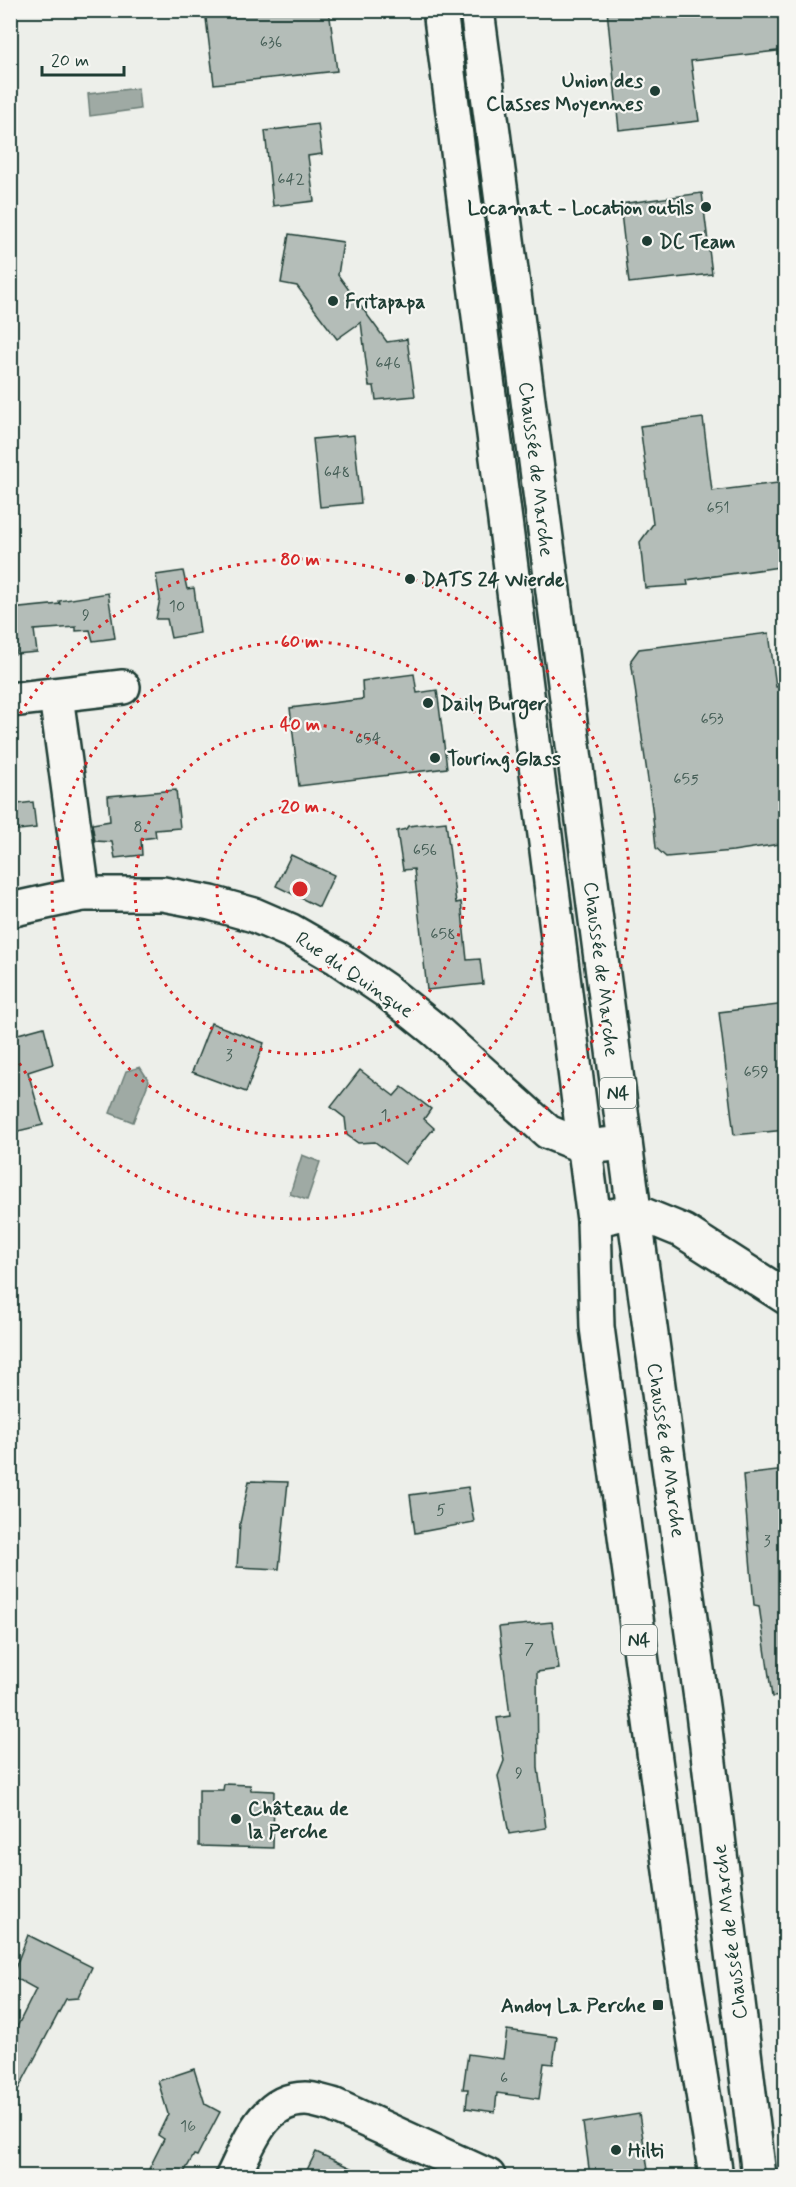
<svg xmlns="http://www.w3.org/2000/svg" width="796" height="2187" font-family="Mynerve,sans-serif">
	<rect width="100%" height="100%" fill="#edefea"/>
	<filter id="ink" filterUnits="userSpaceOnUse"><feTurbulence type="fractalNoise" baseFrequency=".0167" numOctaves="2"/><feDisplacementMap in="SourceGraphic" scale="12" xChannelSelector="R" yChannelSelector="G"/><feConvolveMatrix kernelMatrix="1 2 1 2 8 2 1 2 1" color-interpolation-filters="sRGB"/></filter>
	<g filter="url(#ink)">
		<g fill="#9faaa4" stroke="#6c7e77" stroke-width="1.5">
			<path d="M 138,88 L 140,109 L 90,116 L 88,94 Z"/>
			<path d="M 140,1067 L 149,1081 L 133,1122 L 110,1113 L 126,1071 Z"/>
			<path d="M 302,1155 L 320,1162 L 307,1200 L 290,1194 Z"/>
		</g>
		<g fill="#b4bdb8" stroke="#1f3d34" stroke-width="1.5">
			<path d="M 205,10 L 329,10 L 337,71 L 214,84 Z"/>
			<path d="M 607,10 L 786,10 L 786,50 L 691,61 L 699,121 L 619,130 Z"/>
			<path d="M 318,124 L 322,154 L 308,156 L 314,201 L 273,206 L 265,131 Z"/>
			<path d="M 702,193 L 712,274 L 629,283 L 620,204 Z"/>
			<path d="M 289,234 L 343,242 L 338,275 L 387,342 L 407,339 L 415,396 L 376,400 L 374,386 L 369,386 L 361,322 L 337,339 L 297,286 L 281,283 Z"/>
			<path d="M 703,418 L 712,491 L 786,482 L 786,566 L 687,580 L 688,585 L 645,588 L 640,542 L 653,524 L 640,426 Z"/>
			<path d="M 354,435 L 361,503 L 320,507 L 313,439 Z"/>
			<path d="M 183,571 L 187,589 L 194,588 L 200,633 L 171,638 L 167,619 L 156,619 L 160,599 L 156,575 Z"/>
			<path d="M 108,593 L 115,638 L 93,641 L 90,630 L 76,631 L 76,627 L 34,630 L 37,652 L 16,654 L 15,644 L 10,644 L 10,609 L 60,604 L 59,601 Z"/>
			<path d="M 769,633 L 776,687 L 786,686 L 786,843 L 733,851 L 666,857 L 656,848 L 652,808 L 631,660 L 639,649 Z"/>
			<path d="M 414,674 L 417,693 L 437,690 L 447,768 L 299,786 L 290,708 L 363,699 L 362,681 Z"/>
			<path d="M 176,790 L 180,828 L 155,830 L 156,837 L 141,839 L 142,855 L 115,858 L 112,842 L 95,841 L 92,824 L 110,821 L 108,796 Z"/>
			<path d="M 33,802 L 36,828 L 10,831 L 10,805 Z"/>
			<path d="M 446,822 L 456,903 L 461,902 L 467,960 L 480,959 L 483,984 L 427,990 L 414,869 L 403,870 L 397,831 L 406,829 L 408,826 Z"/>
			<path d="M 291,855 L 334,875 L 319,907 L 276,886 Z"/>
			<path d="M 786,1004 L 786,1130 L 734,1135 L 719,1012 Z"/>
			<path d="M 211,1023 L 264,1043 L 246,1092 L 192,1072 Z"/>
			<path d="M 44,1027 L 53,1064 L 28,1072 L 43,1125 L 10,1133 L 10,1033 L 17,1032 L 18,1034 Z"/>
			<path d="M 360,1070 L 394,1096 L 402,1087 L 431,1109 L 424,1119 L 434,1128 L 405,1164 L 375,1142 L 358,1143 L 347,1135 L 345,1118 L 331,1107 Z"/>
			<path d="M 786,1470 L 786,1696 L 772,1697 L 759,1606 L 754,1605 L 743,1475 Z"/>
			<path d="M 249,1481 L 288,1482 L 279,1569 L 237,1567 L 240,1523 Z"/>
			<path d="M 468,1487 L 474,1522 L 415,1533 L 410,1495 Z"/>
			<path d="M 552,1622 L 559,1669 L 537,1672 L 538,1768 L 546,1828 L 509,1834 L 498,1776 L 504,1761 L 497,1718 L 510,1716 L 499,1627 Z"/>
			<path d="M 224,1784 L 250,1785 L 251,1790 L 274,1791 L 273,1848 L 199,1846 L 199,1790 L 223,1790 Z"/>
			<path d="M 28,1935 L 92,1967 L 78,1998 L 66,1999 L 10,2105 L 10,2041 L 36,1989 L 12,1976 Z"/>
			<path d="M 507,2030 L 557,2037 L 553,2064 L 544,2063 L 539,2099 L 497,2093 L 495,2112 L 466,2108 L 468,2089 L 463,2089 L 468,2054 L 503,2059 Z"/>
			<path d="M 194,2069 L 205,2104 L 220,2112 L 197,2156 L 194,2155 L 182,2176 L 163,2176 L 149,2169 L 164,2139 L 158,2135 L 168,2114 L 158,2081 Z"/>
			<path d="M 639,2114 L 649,2176 L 590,2176 L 583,2123 Z"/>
			<path d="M 316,2152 L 368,2176 L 304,2176 Z"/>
		</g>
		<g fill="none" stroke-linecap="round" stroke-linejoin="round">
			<g stroke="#1f3d34" stroke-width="38">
				<g id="street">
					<path d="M 56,696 L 83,894"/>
					<path d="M 10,700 L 123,687"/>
					<path d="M 10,910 L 83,894 L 163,894 L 211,903 L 254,915 L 291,931 L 338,958 L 385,990 L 436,1031 L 548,1132 L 585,1147 L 625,1143"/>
					<path d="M 594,1220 L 634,1211 L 683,1231 L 786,1297"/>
					<path d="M 233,2176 C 249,2144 263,2099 305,2099 C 314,2099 324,2103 333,2105 L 488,2176"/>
				</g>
			</g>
			<g stroke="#1f3d34" stroke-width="38">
				<g id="primary">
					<path d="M 440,10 L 594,1220 L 597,1327 L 681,1953 L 716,2176"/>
					<path d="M 477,10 L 634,1211 L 703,1713 L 759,2176"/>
				</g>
			</g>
			<use href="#street" stroke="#f6f6f2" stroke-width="33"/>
			<use href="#primary" stroke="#f6f6f2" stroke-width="33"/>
		</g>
	</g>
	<g fill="none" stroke="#d62828" stroke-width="3" stroke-dasharray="3 6">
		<circle cx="300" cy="889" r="83"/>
		<circle cx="300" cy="889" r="165"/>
		<circle cx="300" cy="889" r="248"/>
		<path d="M11 729A330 330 0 1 1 11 1049"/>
	</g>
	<g fill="#1f3d34" stroke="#f6f6f2" stroke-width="2">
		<circle cx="655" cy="91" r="6"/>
		<circle cx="706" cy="207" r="6"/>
		<circle cx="647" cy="241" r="6"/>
		<circle cx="333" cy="301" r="6"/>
		<circle cx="410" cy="579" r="6"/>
		<circle cx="428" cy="703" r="6"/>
		<circle cx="435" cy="758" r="6"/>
		<circle cx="236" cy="1819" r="6"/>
		<rect x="652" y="1999" width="12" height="12" rx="3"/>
		<circle cx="616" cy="2150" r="6"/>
	</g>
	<g text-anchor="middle" stroke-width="4.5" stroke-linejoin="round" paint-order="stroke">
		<g font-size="16" fill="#445d55">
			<text x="271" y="47">636</text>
			<text x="291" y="184">642</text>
			<text x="388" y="368">646</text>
			<text x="337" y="477">648</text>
			<text x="718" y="513">651</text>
			<text x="177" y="611">10</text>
			<text x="86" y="620">9</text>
			<text x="712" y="724">653</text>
			<text x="368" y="744">654</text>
			<text x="686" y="784">655</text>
			<text x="138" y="832">8</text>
			<text x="425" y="855">656</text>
			<text x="443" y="939">658</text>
			<text x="229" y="1060">3</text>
			<text x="756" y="1077">659</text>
			<text x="384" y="1120">1</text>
			<text x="441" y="1515">5</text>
			<text x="767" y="1546">3</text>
			<text x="529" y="1654">7</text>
			<text x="519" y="1778">9</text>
			<text x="504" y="2083">6</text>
			<text x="188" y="2131">16</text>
		</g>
		<g fill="#f6f6f2" stroke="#60746d" stroke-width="1.5">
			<rect x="600" y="1078" width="36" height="30" rx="4.5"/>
			<rect x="621" y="1625" width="36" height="30" rx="4.5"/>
		</g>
		<g font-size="18" font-weight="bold" fill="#1f3d34">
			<text x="618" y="1099">N4</text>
			<text x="639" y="1646">N4</text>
		</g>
		<g font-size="20" font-weight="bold" fill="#1f3d34" stroke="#f6f6f2" text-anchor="start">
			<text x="643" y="87" text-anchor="end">Union des<tspan x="643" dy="23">Classes Moyennes</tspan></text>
			<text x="694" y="214" text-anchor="end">Locamat - Location outils</text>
			<text x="659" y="248">DC Team</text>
			<text x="345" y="308">Fritapapa</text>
			<text x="422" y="586">DATS 24 Wierde</text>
			<text x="440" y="710">Daily Burger</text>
			<text x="447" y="765">Touring Glass</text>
			<text x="248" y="1815">Château de<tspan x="248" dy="23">la Perche</tspan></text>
			<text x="646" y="2012" text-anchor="end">Andoy La Perche</text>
			<text x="628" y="2157">Hilti</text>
		</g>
		<g font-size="20" fill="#1f3d34" stroke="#f6f6f2">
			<text transform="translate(537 469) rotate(83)" y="7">Chaussée de Marche</text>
			<text transform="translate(602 969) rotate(83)" y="7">Chaussée de Marche</text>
			<text transform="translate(355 974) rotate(34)" y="7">Rue du Quinque</text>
			<text transform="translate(667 1450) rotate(82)" y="7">Chaussée de Marche</text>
			<text transform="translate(729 1932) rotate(-97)" y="7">Chaussée de Marche</text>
		</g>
	</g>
	<circle cx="300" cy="889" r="9" fill="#d62828" stroke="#f6f6f2" stroke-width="3"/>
	<g font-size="18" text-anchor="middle" font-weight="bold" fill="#d62828" stroke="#f6f6f2" stroke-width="4.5" stroke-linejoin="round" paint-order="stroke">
		<text x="300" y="565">80 m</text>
		<text x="300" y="647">60 m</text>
		<text x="300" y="730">40 m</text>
		<text x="300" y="812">20 m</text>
	</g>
	<rect width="796" height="2187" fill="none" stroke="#f6f6f2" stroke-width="36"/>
	<rect x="18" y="18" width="760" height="2151" fill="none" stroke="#1f3d34" stroke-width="2" filter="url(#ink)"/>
	<path d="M42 66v9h82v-9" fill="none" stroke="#1f3d34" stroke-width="3"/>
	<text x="51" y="66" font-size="18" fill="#1f3d34" stroke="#f6f6f2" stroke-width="4.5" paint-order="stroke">20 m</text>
</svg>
